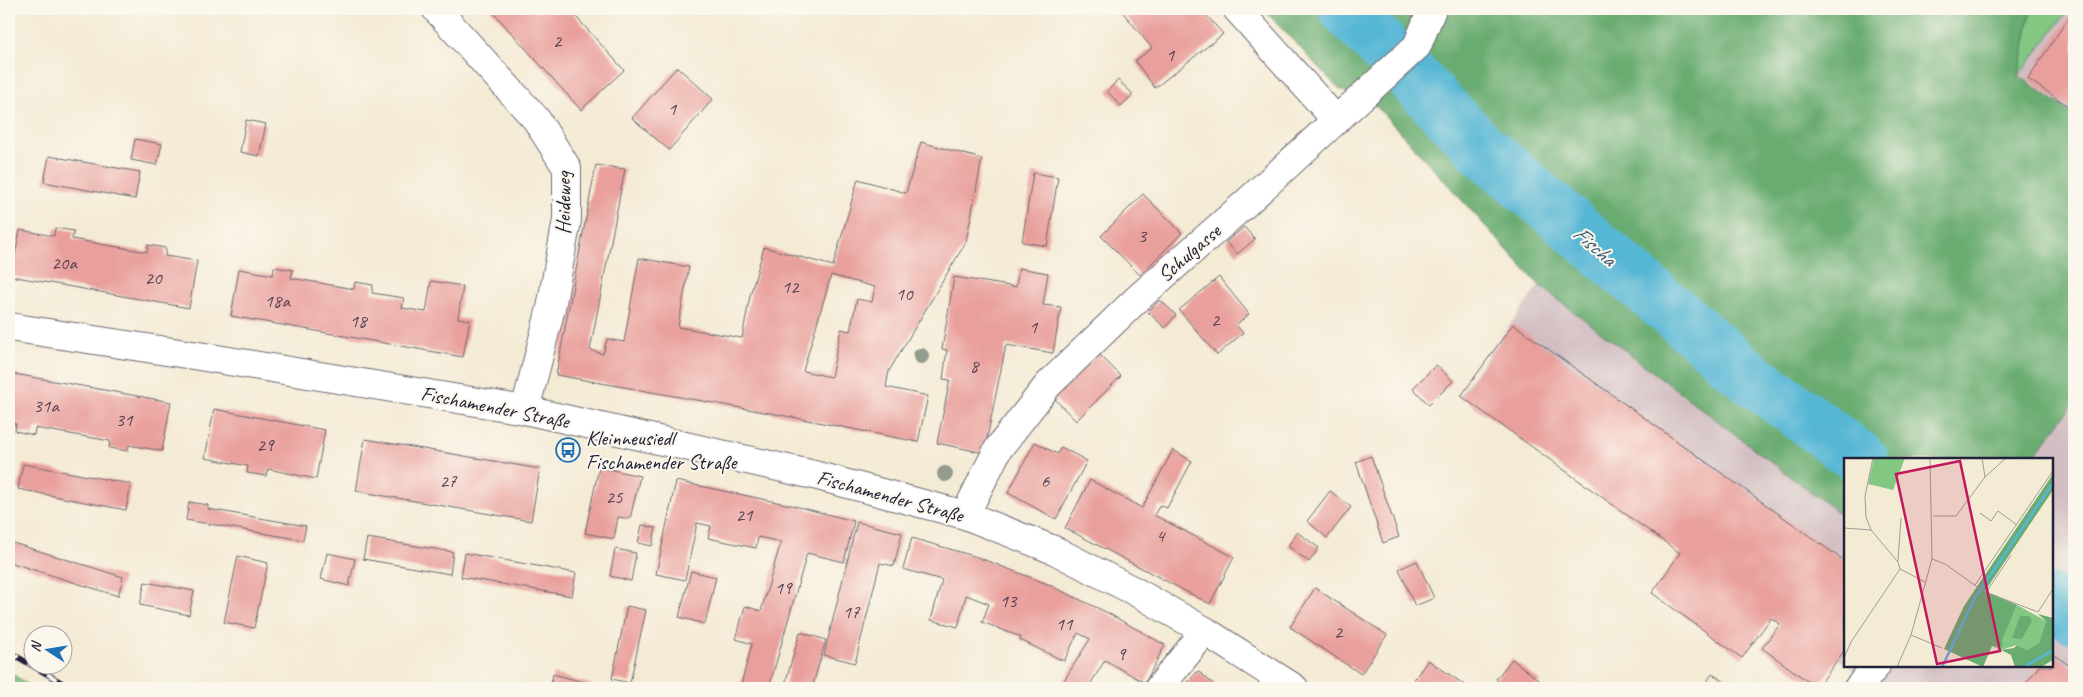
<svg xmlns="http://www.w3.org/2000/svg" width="2083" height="697" font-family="Caveat,sans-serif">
	<rect width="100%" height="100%" fill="#fbf7ec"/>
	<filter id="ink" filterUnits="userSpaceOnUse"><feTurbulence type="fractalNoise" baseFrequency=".02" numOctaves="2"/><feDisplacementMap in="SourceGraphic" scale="10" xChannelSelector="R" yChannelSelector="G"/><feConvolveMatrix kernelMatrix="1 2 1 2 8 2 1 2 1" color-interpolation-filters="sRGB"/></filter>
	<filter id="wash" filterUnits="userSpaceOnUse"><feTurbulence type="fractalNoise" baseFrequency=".0096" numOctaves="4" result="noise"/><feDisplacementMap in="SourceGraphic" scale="20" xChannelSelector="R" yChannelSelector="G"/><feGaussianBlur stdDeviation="1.12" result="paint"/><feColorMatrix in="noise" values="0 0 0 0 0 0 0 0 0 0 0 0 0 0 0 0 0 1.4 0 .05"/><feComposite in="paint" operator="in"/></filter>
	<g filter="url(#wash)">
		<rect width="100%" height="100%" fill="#f4ebd5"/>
		<g fill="#d2bec2">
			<path d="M 2069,9 L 2074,9 L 2074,115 L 2019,76 Z"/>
			<path d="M 1539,285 L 1845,518 L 1845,664 L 1459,396 Z"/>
			<path d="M 2074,403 L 2074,688 L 1881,688 L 1848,666 L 2052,666 L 2052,460 L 2032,459 Z"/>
		</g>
		<g fill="#82c883" stroke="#52755f">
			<path d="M 2031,9 L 2069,9 L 2019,76 Z"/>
			<path d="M 9,672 L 33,688 L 9,688 Z"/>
		</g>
		<path fill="#69ac71" stroke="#466756" d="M 1263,9 L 1402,9 L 1420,27 L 1439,9 L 2031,9 L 2019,76 L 2074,115 L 2074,403 L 2032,459 L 1846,460 L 1845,518 L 1539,285 L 1377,107 L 1339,89 Z"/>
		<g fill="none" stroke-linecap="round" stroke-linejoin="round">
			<g stroke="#56b7d5" stroke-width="54">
				<path d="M 1346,9 L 1480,147 L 1739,368 L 1862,460"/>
				<path d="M 2052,601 L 2074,617"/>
			</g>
		</g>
		<g id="blocks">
			<g fill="#e99f9b" fill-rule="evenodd">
				<path d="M 490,9 L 569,9 L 624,70 L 581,110 Z"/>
				<path d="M 1120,9 L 1201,9 L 1223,34 L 1155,88 L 1135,61 L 1152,48 Z"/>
				<path d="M 2071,14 L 2074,16 L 2074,110 L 2028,79 Z"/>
				<path d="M 677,67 L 713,99 L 669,150 L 632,118 Z"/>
				<path d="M 1118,80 L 1133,94 L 1121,106 L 1107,91 Z"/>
				<path d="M 246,120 L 266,124 L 259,156 L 240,152 Z"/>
				<path d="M 135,139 L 162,144 L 157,165 L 131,160 Z"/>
				<path d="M 921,142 L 982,159 L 966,242 L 889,371 L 886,387 L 928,396 L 918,442 L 792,417 L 556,375 L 596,165 L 625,169 L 590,350 L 603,354 L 607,339 L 624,342 L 639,258 L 689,267 L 678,327 L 742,338 L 750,296 L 764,247 L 833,266 L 858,179 L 906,193 ZM 831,275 L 875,287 L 872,302 L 857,299 L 850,331 L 841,329 L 831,377 L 803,371 Z"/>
				<path d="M 49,156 L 140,172 L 135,199 L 44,182 Z"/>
				<path d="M 1033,173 L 1058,177 L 1047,246 L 1022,242 Z"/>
				<path d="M 1143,194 L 1182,233 L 1140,275 L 1101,236 Z"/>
				<path d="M 1244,227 L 1255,239 L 1237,254 L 1226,242 Z"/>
				<path d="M 55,228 L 74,231 L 72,239 L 147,252 L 148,245 L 166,248 L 165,256 L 197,261 L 189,308 L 11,276 L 20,230 L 54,236 Z"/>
				<path d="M 274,267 L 293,270 L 291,278 L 354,289 L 355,282 L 373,285 L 372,293 L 404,298 L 402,308 L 426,312 L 431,281 L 463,286 L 458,318 L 470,320 L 463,357 L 231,316 L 239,269 L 273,275 Z"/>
				<path d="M 1019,268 L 1048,273 L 1043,305 L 1061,307 L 1053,353 L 1006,345 L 984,453 L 937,443 L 950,380 L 943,379 L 947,350 L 942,349 L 954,277 L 1016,287 Z"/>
				<path d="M 1219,277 L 1249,314 L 1236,325 L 1243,333 L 1217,355 L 1179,310 Z"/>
				<path d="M 1160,300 L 1176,315 L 1165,328 L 1148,312 Z"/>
				<path d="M 1513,324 L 1846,562 L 1846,648 L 1817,688 L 1762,648 L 1780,624 L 1771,618 L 1742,658 L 1652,593 L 1680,553 L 1461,396 Z"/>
				<path d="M 1098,353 L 1121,376 L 1076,421 L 1053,397 Z"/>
				<path d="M 1436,365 L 1453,381 L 1429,405 L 1413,388 Z"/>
				<path d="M 9,373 L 171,402 L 162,451 L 129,445 L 128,451 L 109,448 L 110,441 L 35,428 L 34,435 L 15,431 L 16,424 L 9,423 Z"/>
				<path d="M 214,409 L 325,430 L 316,479 L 268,469 L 266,476 L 247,473 L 248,466 L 205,458 Z"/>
				<path d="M 365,439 L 540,469 L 531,521 L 356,491 Z"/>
				<path d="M 1035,442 L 1057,454 L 1061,447 L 1087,461 L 1056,519 L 1008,493 Z"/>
				<path d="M 1173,450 L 1192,461 L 1167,508 L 1160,505 L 1154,515 L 1234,557 L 1210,604 L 1065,528 L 1090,480 L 1142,508 Z"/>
				<path d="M 1371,456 L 1399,537 L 1383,543 L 1356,462 Z"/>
				<path d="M 23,464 L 131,484 L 126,510 L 18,489 Z"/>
				<path d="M 599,467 L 640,476 L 630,519 L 618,517 L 614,539 L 585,533 Z"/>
				<path d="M 676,481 L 791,505 L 854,521 L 844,562 L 807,553 L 769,688 L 740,688 L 752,644 L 736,639 L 745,606 L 761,611 L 781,542 L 758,537 L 756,548 L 708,538 L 711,526 L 697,523 L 685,580 L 656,574 Z"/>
				<path d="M 1330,491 L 1351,507 L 1327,538 L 1307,521 Z"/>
				<path d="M 189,502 L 208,505 L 208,509 L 306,526 L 303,540 L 186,520 Z"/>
				<path d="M 857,522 L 902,533 L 894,566 L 880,563 L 855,663 L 824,655 Z"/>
				<path d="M 642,525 L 656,528 L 652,546 L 638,543 Z"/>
				<path d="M 1297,532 L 1319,548 L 1309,562 L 1288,546 Z"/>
				<path d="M 367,538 L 453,552 L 450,574 L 363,559 Z"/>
				<path d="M 912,538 L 977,557 L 1045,583 L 1106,612 L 1165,645 L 1145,683 L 1105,660 L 1088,688 L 1062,688 L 1060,687 L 1090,639 L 1078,633 L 1064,661 L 1020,640 L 1021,637 L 982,622 L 989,604 L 966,595 L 958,627 L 931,620 L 942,580 L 903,569 Z"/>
				<path d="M 10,542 L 123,577 L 118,596 L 9,562 Z"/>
				<path d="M 615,549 L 636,553 L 631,581 L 610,576 Z"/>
				<path d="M 327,553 L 355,559 L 349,586 L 321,579 Z"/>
				<path d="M 465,553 L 576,573 L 572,596 L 461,577 Z"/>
				<path d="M 238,556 L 268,563 L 254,628 L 224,622 Z"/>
				<path d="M 1417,561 L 1434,598 L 1415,606 L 1399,569 Z"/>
				<path d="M 691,571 L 716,577 L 705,624 L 679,617 Z"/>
				<path d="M 145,582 L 194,591 L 189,615 L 140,605 Z"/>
				<path d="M 1315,588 L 1387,635 L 1361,674 L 1290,627 Z"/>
				<path d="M 627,606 L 646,610 L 630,683 L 612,679 Z"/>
				<path d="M 800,632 L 826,640 L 812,688 L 801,688 L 785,684 Z"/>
				<path d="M 2052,653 L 2074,669 L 2074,688 L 2022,688 L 2039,666 L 2052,666 Z"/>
				<path d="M 1512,659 L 1540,681 L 1534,688 L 1507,688 L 1496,679 Z"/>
				<path d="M 1428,660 L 1465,685 L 1463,688 L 1408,688 Z"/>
				<path d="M 1198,671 L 1218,688 L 1183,688 Z"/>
				<path d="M 553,674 L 591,684 L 590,688 L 550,688 Z"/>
				<path d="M 1712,674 L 1735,688 L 1703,688 Z"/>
			</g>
		</g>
	</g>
	<g filter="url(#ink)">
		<use href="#blocks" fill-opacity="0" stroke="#6c6871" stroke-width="1"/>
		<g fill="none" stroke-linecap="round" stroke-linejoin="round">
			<g stroke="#6c6871" stroke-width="30">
				<g id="minor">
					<path d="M 436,9 L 536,119 L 567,168 L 567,220 L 551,308 L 525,410"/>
					<path d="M 1237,9 L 1336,120"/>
					<path d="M 965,515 L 998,449 L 1048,385 L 1137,299 L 1246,203 L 1417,46 L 1432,9"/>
					<path d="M 1159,688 L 1205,631"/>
					<path d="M 1858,688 L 1876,666"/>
				</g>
			</g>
			<g stroke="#6c6871" stroke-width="30">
				<path id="major" d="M 9,327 L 199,356 L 525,410 L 814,475 L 965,515 L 1054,550 L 1136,592 L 1205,631 L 1294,688"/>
			</g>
			<use href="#minor" stroke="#fff" stroke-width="28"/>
			<use href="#major" stroke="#fff" stroke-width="28"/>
			<g stroke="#22223b" stroke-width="5.5">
				<path id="rail" d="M 9,652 L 71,688"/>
			</g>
			<use href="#rail" stroke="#fbf7ec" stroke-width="4" stroke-dasharray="11" stroke-linecap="butt"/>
		</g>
		<g fill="#939c8e">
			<circle cx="921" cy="356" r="8"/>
			<circle cx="945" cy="474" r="8"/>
		</g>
	</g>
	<defs>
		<g id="bus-ring" transform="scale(1.25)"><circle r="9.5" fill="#fbf7ec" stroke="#1f6fb2" stroke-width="1.5"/><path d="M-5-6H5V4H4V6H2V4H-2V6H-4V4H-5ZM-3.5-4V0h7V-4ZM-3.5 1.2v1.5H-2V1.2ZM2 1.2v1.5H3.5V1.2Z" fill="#1f6fb2"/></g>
	</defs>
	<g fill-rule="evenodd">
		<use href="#bus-ring" x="568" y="450"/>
	</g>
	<g text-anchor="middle" stroke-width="4" stroke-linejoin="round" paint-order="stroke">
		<g font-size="19" fill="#544153">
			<text x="557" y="47">2</text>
			<text x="1170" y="61">1</text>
			<text x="672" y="115">1</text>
			<text x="1142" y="242">3</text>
			<text x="64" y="269">20a</text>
			<text x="153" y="284">20</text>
			<text x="790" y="293">12</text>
			<text x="904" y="300">10</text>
			<text x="277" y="307">18a</text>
			<text x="1215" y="326">2</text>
			<text x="358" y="327">18</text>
			<text x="1033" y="333">1</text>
			<text x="974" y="372">8</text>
			<text x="46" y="412">31a</text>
			<text x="124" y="426">31</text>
			<text x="265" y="451">29</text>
			<text x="448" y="487">27</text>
			<text x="1045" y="487">6</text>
			<text x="614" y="503">25</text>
			<text x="744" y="521">21</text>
			<text x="1160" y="542">4</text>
			<text x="783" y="594">19</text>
			<text x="1008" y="607">13</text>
			<text x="851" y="618">17</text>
			<text x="1064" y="630">11</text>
			<text x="1338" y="638">2</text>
			<text x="1121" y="660">9</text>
		</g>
		<g font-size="21" fill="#22223b" stroke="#fbf7ec">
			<text transform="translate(563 203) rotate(-90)" y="7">Heideweg</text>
			<text transform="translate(1189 253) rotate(-41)" y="7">Schulgasse</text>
			<text transform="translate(495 407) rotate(11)" y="7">Fischamender Straße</text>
			<text transform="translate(890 496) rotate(15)" y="7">Fischamender Straße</text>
		</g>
		<g font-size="21" fill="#22223b" stroke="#fbf7ec" text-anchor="start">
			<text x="586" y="445">Kleinneusiedl<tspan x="586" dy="24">Fischamender Straße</tspan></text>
		</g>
		<g font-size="22" font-style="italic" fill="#345671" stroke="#fbf7ec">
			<text transform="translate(1595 245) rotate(41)" y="8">Fischa</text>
		</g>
	</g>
	<g transform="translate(1844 458)">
		<rect width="209" height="209" fill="#f4ebd5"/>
		<path d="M 30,0 L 61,0 L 49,32 L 24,26 ZM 173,147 L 202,163 L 195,185 L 183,192 L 173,187 L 157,192 L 148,188 L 159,188 L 157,182 Z" fill="#82c883"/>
		<path d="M 209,16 L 209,32 L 141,133 L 173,147 L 158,182 L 159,188 L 148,188 L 139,209 L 100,191 L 120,148 ZM 194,156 L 209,160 L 209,202 L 197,209 L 171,209 L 167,197 L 157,192 L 170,190 L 173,187 L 183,192 L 195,185 L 202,163 ZM 176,158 L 185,158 L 188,163 L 178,181 L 168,180 Z" fill="#69ac71"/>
		<path fill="none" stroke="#56b7d5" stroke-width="2.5" d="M 98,209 L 131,140 L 209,25M 180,209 L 209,192"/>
		<path fill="none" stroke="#a09b97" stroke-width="1" d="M 29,0 L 21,38 L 22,59 L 27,72 L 54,104 L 56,111M 138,0 L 141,19M 136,55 L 147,63 L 154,53 L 173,67M 89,58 L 112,58 L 141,19 L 162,0M 0,70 L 27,72M 88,101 L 101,106 L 139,133 L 194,154 L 209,131M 54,103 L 57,60M 56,111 L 81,124M 131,127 L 209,13M 143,133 L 167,97M 67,177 L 98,190M 0,200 L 7,184 L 56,111M 53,209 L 67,177 L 88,101 L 86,0"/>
		<path fill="#c2185b" fill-opacity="0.15" stroke="#c2185b" stroke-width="2.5" d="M 116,3 L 156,193 L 93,206 L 52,16 Z"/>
		<rect width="209" height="209" fill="none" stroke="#22223b" stroke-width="2.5"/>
	</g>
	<rect width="2083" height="697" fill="none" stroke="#fbf7ec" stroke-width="30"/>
	<g transform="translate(48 650) rotate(282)"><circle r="24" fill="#fbf7ec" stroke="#a4a2a5"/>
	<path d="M0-4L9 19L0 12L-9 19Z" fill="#1f6fb2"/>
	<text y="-8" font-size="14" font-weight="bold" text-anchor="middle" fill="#22223b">N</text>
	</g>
</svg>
